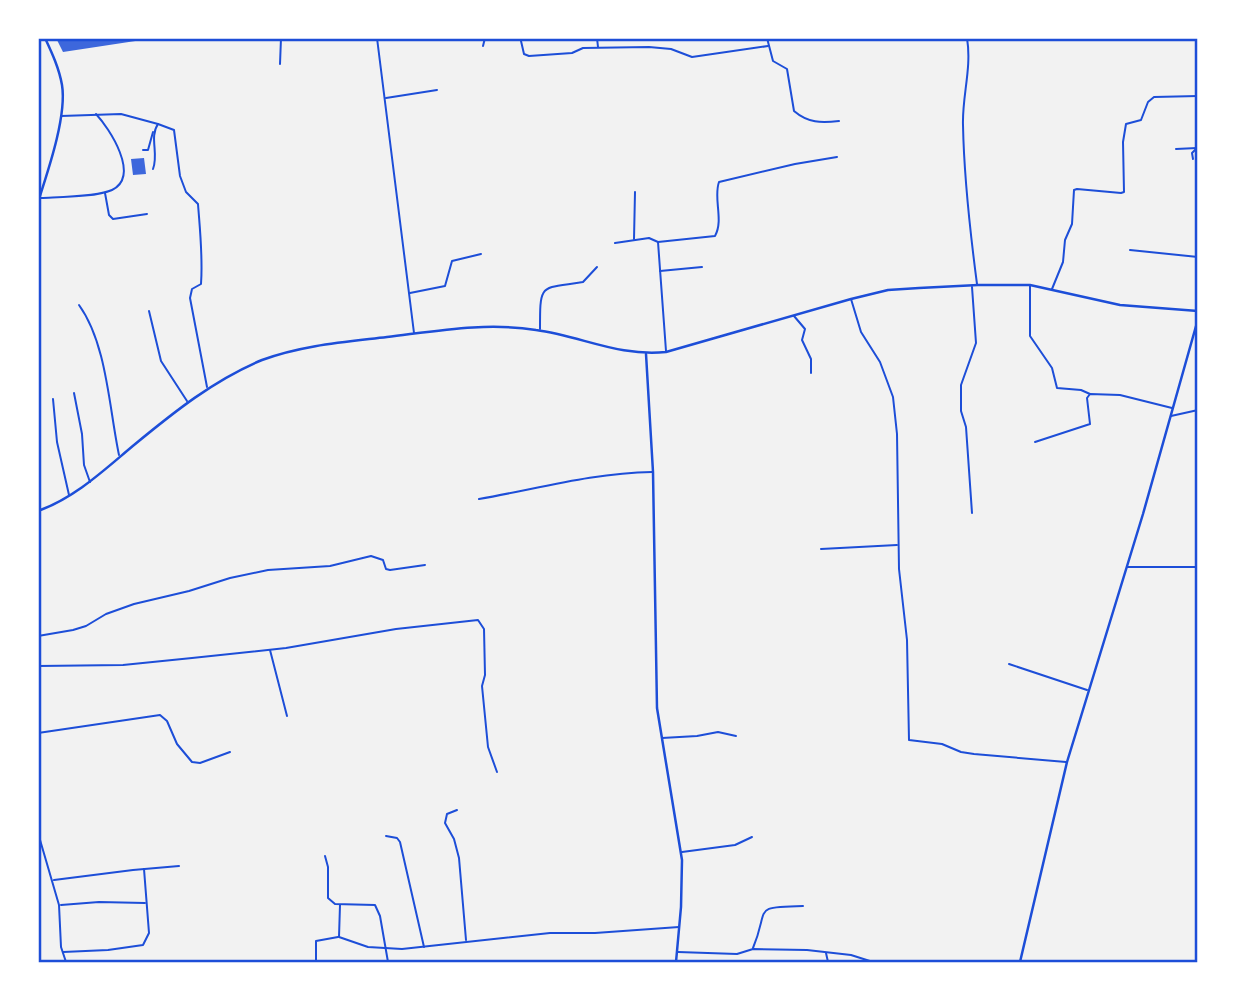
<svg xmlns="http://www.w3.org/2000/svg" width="1236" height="1001" font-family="Rubik,sans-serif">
	<rect width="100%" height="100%" fill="#f2f2f2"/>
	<g fill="#3d67dc">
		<path d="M 56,38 L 141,38 L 142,40 L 63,52 Z"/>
		<path d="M 144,158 L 146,174 L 133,175 L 131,159 Z"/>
	</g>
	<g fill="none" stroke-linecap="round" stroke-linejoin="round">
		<g stroke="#1d4ed8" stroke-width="2">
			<path d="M 377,38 L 414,333"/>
			<path d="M 597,38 L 598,47"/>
			<path d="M 767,38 L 773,61 L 787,69 L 794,111 C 808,123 821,123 839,121"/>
			<path d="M 967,38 C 972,68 962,96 963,125 C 964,178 970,231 977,284"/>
			<path d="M 521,41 L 524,54 L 529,56 L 572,53 L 583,48 L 649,47 L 671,49 L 692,57 L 768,46"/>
			<path d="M 483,46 L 485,38"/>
			<path d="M 280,64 L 281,38"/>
			<path d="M 386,98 L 437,90"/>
			<path d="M 61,116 L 121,114 L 158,124 C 149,137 159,154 153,169"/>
			<path d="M 158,124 L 174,130 L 180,176 L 186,192 L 198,204 C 200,231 203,257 201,284 L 192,289 L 190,298 L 207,387"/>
			<path d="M 1176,149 L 1197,148"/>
			<path d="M 143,150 L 148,150 L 153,132"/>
			<path d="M 1193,159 L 1192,153 L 1197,148"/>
			<path d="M 105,193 L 109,215 L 113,219 L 147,214"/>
			<path d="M 41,198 C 59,197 97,197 112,190 C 141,176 109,128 96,114"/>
			<path d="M 634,239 L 635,192"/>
			<path d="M 658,242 L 666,351"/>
			<path d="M 615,243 L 649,238 L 658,242 L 715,236 C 724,220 713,198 719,182 L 795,164 L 837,157"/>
			<path d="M 1130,250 L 1198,257"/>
			<path d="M 660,271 L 702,267"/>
			<path d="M 1030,286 L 1030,336 L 1052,368 L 1057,388 L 1081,390 L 1090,394"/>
			<path d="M 1052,289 L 1063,262 L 1065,240 L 1072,224 L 1074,190 L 1077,189 L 1121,193 L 1124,192 L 1123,142 L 1126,124 L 1141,120 L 1148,102 L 1154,97 L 1198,96"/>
			<path d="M 410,293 L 445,286 L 452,261 L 481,254"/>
			<path d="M 851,299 L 861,332 L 880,362 L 893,397 L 897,434 L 899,569 L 907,640 L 909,740 L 942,744 L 961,752 L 974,754 L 1066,762"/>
			<path d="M 79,305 C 107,344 109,408 119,455"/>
			<path d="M 149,311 L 161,361 L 187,401"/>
			<path d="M 794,316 L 805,329 L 802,340 L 811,359 L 811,373"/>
			<path d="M 540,329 C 540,282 540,289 583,282 L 597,267"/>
			<path d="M 74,393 L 82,434 L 84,465 L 90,482"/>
			<path d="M 53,399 L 57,442 L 69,495"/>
			<path d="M 1171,416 L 1198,410"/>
			<path d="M 1035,442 L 1090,424 L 1087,398 L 1090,394 L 1120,395 L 1172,408"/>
			<path d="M 479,499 C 537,489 592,473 652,472"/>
			<path d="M 972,513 L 966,427 L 961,411 L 961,385 L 976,343 L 972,287"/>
			<path d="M 821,549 L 897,545"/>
			<path d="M 1127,567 L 1198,567"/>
			<path d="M 38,636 L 73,630 L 86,626 L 106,614 L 134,604 L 189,591 L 230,578 L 268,570 L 330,566 L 371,556 L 383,560 L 386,569 L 390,570 L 425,565"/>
			<path d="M 270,650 L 287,716"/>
			<path d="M 1009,664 L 1087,690"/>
			<path d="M 38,666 L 123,665 L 192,658 L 286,648 L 396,629 L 478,620 L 484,629 L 485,675 L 482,686 L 488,747 L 497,772"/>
			<path d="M 38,733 L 160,715 L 167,721 L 177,744 L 192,762 L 200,763 L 230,752"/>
			<path d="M 662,738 L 697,736 L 718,732 L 736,736"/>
			<path d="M 457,810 L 447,814 L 445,823 L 454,839 L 459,858 L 466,940"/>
			<path d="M 38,833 L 59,905 L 61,947 L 66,962"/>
			<path d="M 386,836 L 397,838 L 400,842 L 424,947"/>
			<path d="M 682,852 L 735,845 L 752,837"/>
			<path d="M 325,856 L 328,867 L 328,898 L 335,904 L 375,905 L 380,916 L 388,962"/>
			<path d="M 54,880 L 133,870 L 179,866"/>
			<path d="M 61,905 L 99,902 L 145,903"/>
			<path d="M 340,905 L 339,937 L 368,947 L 402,949 L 550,933 L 595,933 L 679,927"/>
			<path d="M 753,948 C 770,908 750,907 803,906"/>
			<path d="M 63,952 L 108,950 L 143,945 L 149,933 L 144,869"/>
			<path d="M 678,952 L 737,954 L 753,949 L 807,950 L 851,955 L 873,962 L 899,962"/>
			<path d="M 826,953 L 828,962"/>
			<path d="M 316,962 L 316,941 L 338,937"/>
		</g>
		<g stroke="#1d4ed8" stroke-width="2.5">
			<path d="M 38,202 C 48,171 67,116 62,85 C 59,68 52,53 45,38"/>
			<path d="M 646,354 L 653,472 L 657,708 L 682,860 L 681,907 L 676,962"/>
			<path d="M 38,511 C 76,497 104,470 134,445 C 174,412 214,380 262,360 C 303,345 345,342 387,337 C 437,331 486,322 536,330 C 581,336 619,357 666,352 L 851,299 L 888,290 L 919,288 L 978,285 L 1030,285 L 1120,305 L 1198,311"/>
			<path d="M 1020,962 L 1067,762 L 1143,514 L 1198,319"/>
		</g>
	</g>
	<rect width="1236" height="1001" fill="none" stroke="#ffffff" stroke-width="80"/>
	<rect x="40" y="40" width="1156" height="921" fill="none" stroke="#1d4ed8" stroke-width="2.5"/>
</svg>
